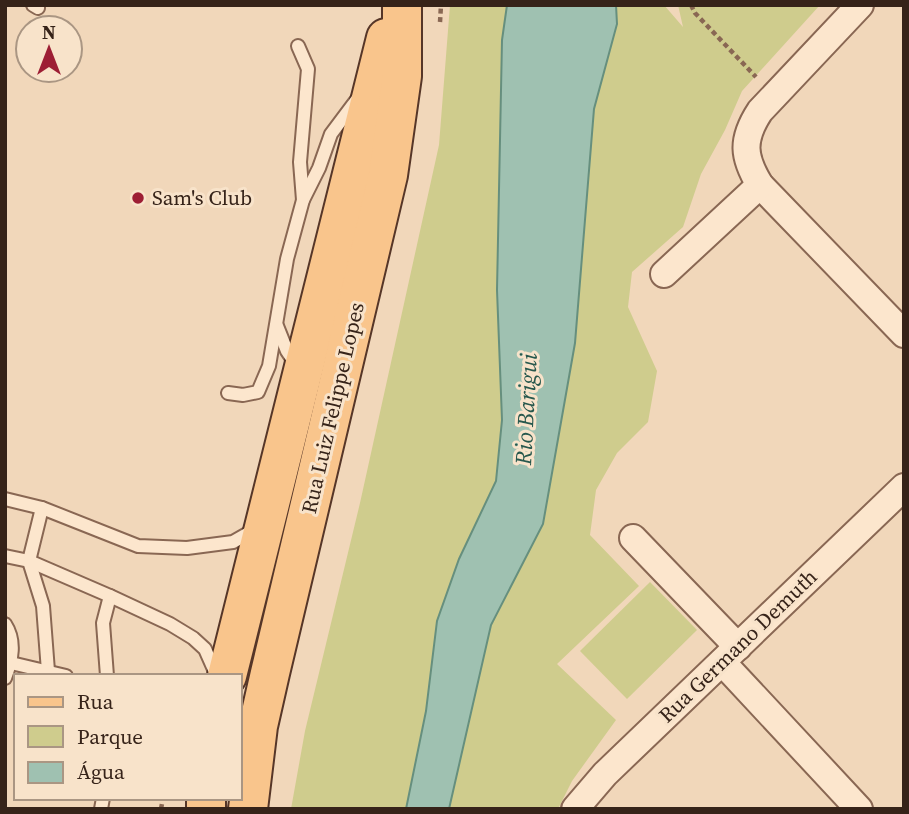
<svg xmlns="http://www.w3.org/2000/svg" width="909" height="814" font-family="'Source Serif 4',serif">
	<rect width="100%" height="100%" fill="#f1d7ba"/>
	<g fill="#cfcc8d">
		<path d="M 450,5 L 507,5 L 502,40 L 497,290 L 502,420 L 496,481 L 459,559 L 437,621 L 426,711 L 406,809 L 291,809 L 305,731 L 360,503 L 439,145 Z"/>
		<path d="M 616,5 L 664,5 L 683,27 L 678,5 L 820,5 L 742,91 L 725,130 L 701,174 L 683,227 L 632,272 L 628,307 L 657,371 L 648,422 L 617,453 L 596,490 L 590,535 L 639,586 L 557,664 L 616,720 L 572,781 L 558,809 L 449,809 L 491,625 L 543,524 L 594,109 L 617,24 Z"/>
		<path d="M 650,582 L 697,630 L 627,699 L 580,651 Z"/>
	</g>
	<path fill="#9fc1b1" stroke="#668f7e" stroke-width="2" d="M 507,5 L 616,5 L 617,24 L 594,109 L 575,343 L 543,524 L 491,625 L 449,809 L 406,809 L 426,711 L 437,621 L 459,559 L 496,481 L 502,420 L 497,290 L 502,40 Z"/>
	<g fill="none" stroke-linecap="round" stroke-linejoin="round">
		<g stroke="#896753" stroke-width="16">
			<g id="service">
				<path d="M 33,5 L 38,8"/>
				<path d="M 298,46 L 308,69 L 300,162 L 303,200"/>
				<path d="M 277,326 L 287,351 L 297,366"/>
				<path d="M 228,393 L 243,395 L 258,392 L 269,366 L 287,259 L 303,200 L 319,168 L 331,134 L 358,98"/>
				<path d="M 5,499 L 42,508 L 138,546 L 187,548 L 233,542 L 254,530"/>
				<path d="M 42,508 L 29,561 L 43,606 L 48,671"/>
				<path d="M 5,556 L 29,561 L 110,596 L 170,624 L 193,638 L 205,649 L 217,676"/>
				<path d="M 5,624 C 16,641 12,660 5,678"/>
				<path d="M 11,663 L 66,676"/>
				<path d="M 107,676 L 103,623 L 110,596"/>
				<path d="M 101,809 L 103,798"/>
			</g>
		</g>
		<g stroke="#896753" stroke-width="30">
			<g id="minor">
				<path d="M 860,5 L 760,111 C 741,140 743,157 760,185 L 904,334"/>
				<path d="M 664,274 L 760,185"/>
				<path d="M 633,538 L 738,647"/>
				<path d="M 722,662 L 859,809"/>
				<path d="M 575,809 L 605,774 L 904,487"/>
			</g>
		</g>
		<g stroke="#563628" stroke-width="42">
			<g id="primary">
				<path d="M 227,676 L 386,38"/>
				<path d="M 206,809 L 206,798"/>
				<path d="M 248,809 L 258,726 L 270,673 L 388,175 L 402,76 L 402,5"/>
			</g>
		</g>
		<g stroke="#896753" stroke-width="4.5" stroke-dasharray="5 3.5" stroke-linecap="butt">
			<path d="M 691,5 L 695,13 L 756,77"/>
			<path d="M 440,22 L 441,5"/>
			<path d="M 161,809 L 163,798"/>
		</g>
		<use href="#service" stroke="#fce6cd" stroke-width="12"/>
		<use href="#minor" stroke="#fce6cd" stroke-width="26"/>
		<use href="#primary" stroke="#f9c58c" stroke-width="38"/>
	</g>
	<circle fill="#9d1e34" stroke="#f8e3ca" stroke-width="2.5" cx="138" cy="198" r="7"/>
	<g text-anchor="middle" stroke-width="6" stroke-linejoin="round" paint-order="stroke">
		<g font-size="21" fill="#362319" stroke="#f8e3ca" text-anchor="start">
			<text x="152" y="205">Sam's Club</text>
		</g>
		<g font-size="21" fill="#362319" stroke="#f8e3ca">
			<text transform="translate(333 408) rotate(-77)" y="7">Rua Luiz Felippe Lopes</text>
			<text transform="translate(738 646) rotate(-44)" y="7">Rua Germano Demuth</text>
		</g>
		<g font-size="23" font-style="italic" fill="#27584d" stroke="#f8e3ca">
			<text transform="translate(526 409) rotate(-87)" y="8">Rio Barigui</text>
		</g>
	</g>
	<rect width="909" height="814" fill="none" stroke="#362319" stroke-width="14"/>
	<rect x="14" y="674" width="228" height="126" fill="#f8e3ca" stroke="#aa9683" stroke-width="2"/>
	<rect x="28" y="697" width="35" height="10" fill="#f9c58c" stroke="#aa9683" stroke-width="2"/>
	<text x="77" y="709" font-size="21" fill="#362319">Rua</text>
	<rect x="28" y="726" width="35" height="21" fill="#cfcc8d" stroke="#aa9683" stroke-width="2"/>
	<text x="77" y="744" font-size="21" fill="#362319">Parque</text>
	<rect x="28" y="762" width="35" height="21" fill="#9fc1b1" stroke="#aa9683" stroke-width="2"/>
	<text x="77" y="779" font-size="21" fill="#362319">Água</text>
	<g transform="translate(49 49)"><circle r="33" fill="#f8e3ca" stroke="#aa9683" stroke-width="2"/>
	<path d="M0-5L12 26L0 18L-12 26Z" fill="#9d1e34"/>
	<text y="-10" font-size="19" font-weight="bold" text-anchor="middle" fill="#362319">N</text>
	</g>
</svg>
